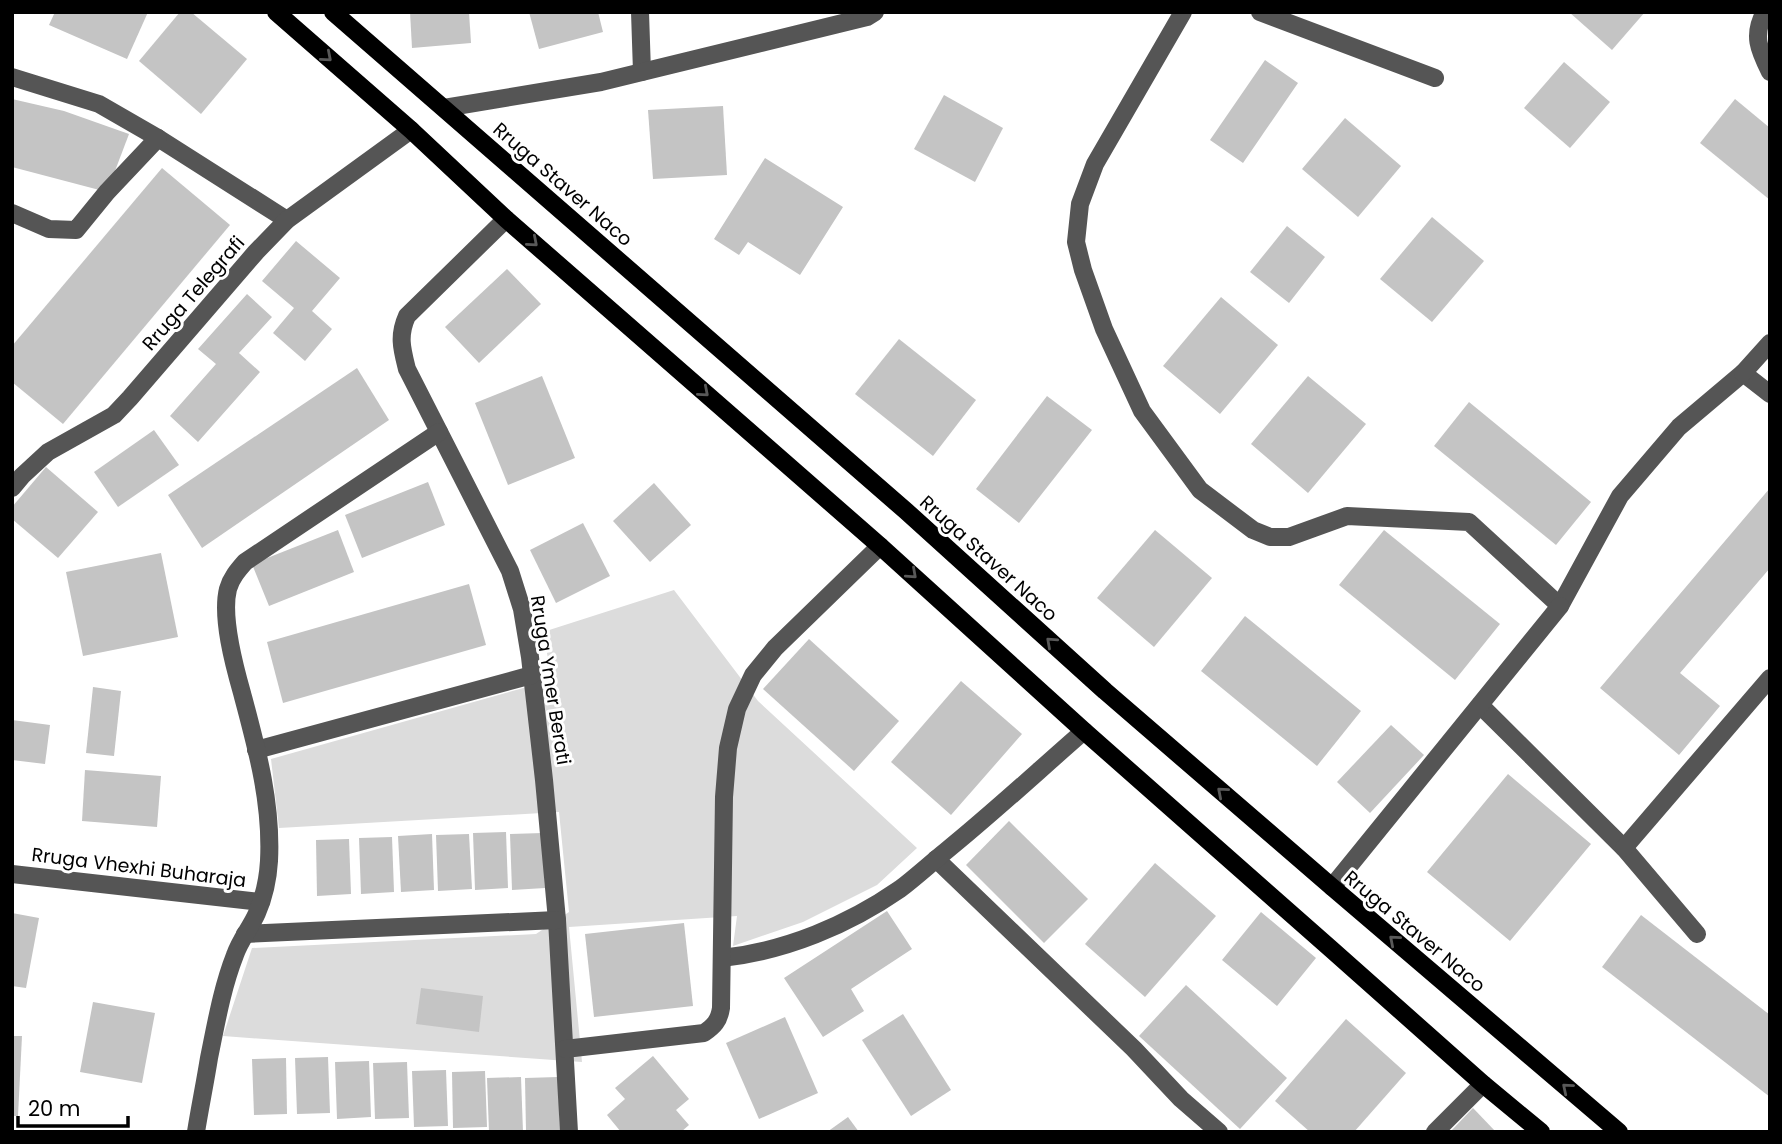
<svg xmlns="http://www.w3.org/2000/svg" width="1782" height="1144" font-family="Poppins,sans-serif">
	<rect width="100%" height="100%" fill="#fff"/>
	<path fill="#dcdcdc" d="M 674,590 L 758,701 L 917,848 L 877,885 L 803,922 L 733,946 L 737,916 L 569,927 L 582,1062 L 223,1036 L 252,948 L 536,934 L 569,912 L 559,812 L 279,828 L 271,759 L 552,680 L 543,632 Z"/>
	<g fill="#c4c4c4">
		<path d="M 55,12 L 148,12 L 127,59 L 49,25 Z"/>
		<path d="M 180,12 L 191,12 L 247,59 L 201,114 L 139,61 Z"/>
		<path d="M 410,12 L 469,12 L 471,43 L 412,48 Z"/>
		<path d="M 529,12 L 598,12 L 603,32 L 539,49 Z"/>
		<path d="M 1569,12 L 1645,12 L 1612,50 Z"/>
		<path d="M 1265,60 L 1298,83 L 1243,163 L 1210,140 Z"/>
		<path d="M 1564,62 L 1610,102 L 1570,148 L 1524,108 Z"/>
		<path d="M 944,95 L 1003,128 L 975,182 L 914,149 Z"/>
		<path d="M 12,99 L 64,111 L 129,134 L 107,192 L 12,167 Z"/>
		<path d="M 1735,99 L 1770,128 L 1770,200 L 1700,143 Z"/>
		<path d="M 723,106 L 727,175 L 653,179 L 648,110 Z"/>
		<path d="M 1345,118 L 1401,166 L 1358,217 L 1302,169 Z"/>
		<path d="M 765,158 L 843,207 L 800,275 L 748,242 L 739,255 L 714,239 Z"/>
		<path d="M 162,168 L 230,225 L 63,424 L 12,382 L 12,346 Z"/>
		<path d="M 1432,217 L 1484,261 L 1432,322 L 1380,279 Z"/>
		<path d="M 1287,226 L 1325,257 L 1289,303 L 1250,272 Z"/>
		<path d="M 296,241 L 340,278 L 312,311 L 332,329 L 305,361 L 273,333 L 294,308 L 262,281 Z"/>
		<path d="M 507,269 L 541,304 L 479,363 L 445,327 Z"/>
		<path d="M 247,294 L 272,317 L 239,353 L 260,372 L 198,442 L 170,416 L 216,364 L 198,349 Z"/>
		<path d="M 1221,297 L 1278,345 L 1220,414 L 1163,366 Z"/>
		<path d="M 899,339 L 976,400 L 933,456 L 855,394 Z"/>
		<path d="M 357,368 L 389,420 L 202,548 L 168,495 Z"/>
		<path d="M 542,376 L 575,458 L 508,485 L 475,403 Z"/>
		<path d="M 1308,376 L 1366,424 L 1308,493 L 1251,444 Z"/>
		<path d="M 1047,396 L 1092,430 L 1019,523 L 976,489 Z"/>
		<path d="M 1469,402 L 1591,502 L 1556,545 L 1434,446 Z"/>
		<path d="M 154,430 L 179,465 L 118,507 L 94,472 Z"/>
		<path d="M 46,467 L 98,512 L 58,558 L 12,519 L 12,507 Z"/>
		<path d="M 428,482 L 445,525 L 362,558 L 345,515 Z"/>
		<path d="M 654,483 L 691,525 L 650,562 L 613,521 Z"/>
		<path d="M 1770,488 L 1770,568 L 1680,673 L 1720,706 L 1679,755 L 1600,688 Z"/>
		<path d="M 583,523 L 610,576 L 556,603 L 530,550 Z"/>
		<path d="M 338,530 L 354,572 L 269,606 L 252,564 Z"/>
		<path d="M 1155,530 L 1212,578 L 1154,647 L 1097,598 Z"/>
		<path d="M 1384,530 L 1500,624 L 1455,680 L 1339,585 Z"/>
		<path d="M 161,553 L 178,637 L 83,656 L 66,572 Z"/>
		<path d="M 469,584 L 486,645 L 283,703 L 267,642 Z"/>
		<path d="M 1245,616 L 1361,711 L 1317,766 L 1201,671 Z"/>
		<path d="M 809,639 L 899,721 L 854,771 L 763,689 Z"/>
		<path d="M 961,681 L 1022,734 L 951,815 L 891,762 Z"/>
		<path d="M 93,687 L 121,691 L 114,756 L 86,753 Z"/>
		<path d="M 12,720 L 50,725 L 45,764 L 12,760 Z"/>
		<path d="M 1391,725 L 1424,755 L 1370,813 L 1337,782 Z"/>
		<path d="M 85,770 L 161,776 L 157,827 L 82,821 Z"/>
		<path d="M 1508,774 L 1591,844 L 1510,941 L 1427,872 Z"/>
		<path d="M 1009,821 L 1088,899 L 1044,943 L 966,865 Z"/>
		<path d="M 506,832 L 508,888 L 475,890 L 473,833 Z"/>
		<path d="M 543,833 L 545,888 L 512,890 L 510,834 Z"/>
		<path d="M 432,834 L 434,890 L 401,892 L 398,836 Z"/>
		<path d="M 469,834 L 472,889 L 438,891 L 436,835 Z"/>
		<path d="M 392,837 L 394,892 L 361,894 L 359,838 Z"/>
		<path d="M 349,839 L 351,894 L 317,896 L 316,840 Z"/>
		<path d="M 1155,863 L 1216,916 L 1145,997 L 1085,944 Z"/>
		<path d="M 887,911 L 912,949 L 851,989 L 864,1011 L 823,1037 L 784,978 Z"/>
		<path d="M 1261,912 L 1316,958 L 1277,1006 L 1222,960 Z"/>
		<path d="M 12,913 L 39,918 L 26,988 L 12,986 Z"/>
		<path d="M 1641,915 L 1770,1015 L 1770,1097 L 1602,967 Z"/>
		<path d="M 684,923 L 693,1006 L 594,1017 L 585,934 Z"/>
		<path d="M 1186,985 L 1287,1078 L 1240,1129 L 1139,1036 Z"/>
		<path d="M 421,988 L 483,996 L 479,1032 L 416,1024 Z"/>
		<path d="M 93,1002 L 155,1013 L 142,1083 L 80,1072 Z"/>
		<path d="M 903,1014 L 951,1090 L 911,1116 L 862,1040 Z"/>
		<path d="M 785,1017 L 818,1093 L 759,1119 L 726,1043 Z"/>
		<path d="M 1346,1019 L 1406,1073 L 1354,1132 L 1310,1132 L 1275,1101 Z"/>
		<path d="M 12,1036 L 22,1036 L 18,1116 L 12,1116 Z"/>
		<path d="M 653,1056 L 689,1099 L 676,1110 L 689,1125 L 681,1132 L 621,1132 L 607,1115 L 625,1099 L 615,1088 Z"/>
		<path d="M 328,1057 L 330,1113 L 297,1114 L 295,1058 Z"/>
		<path d="M 286,1058 L 287,1114 L 254,1115 L 252,1059 Z"/>
		<path d="M 369,1061 L 371,1117 L 337,1119 L 335,1062 Z"/>
		<path d="M 407,1062 L 409,1118 L 375,1119 L 373,1063 Z"/>
		<path d="M 446,1070 L 448,1126 L 414,1127 L 412,1071 Z"/>
		<path d="M 485,1071 L 487,1127 L 453,1128 L 452,1072 Z"/>
		<path d="M 521,1077 L 523,1132 L 489,1132 L 487,1078 Z"/>
		<path d="M 558,1077 L 560,1132 L 526,1132 L 525,1078 Z"/>
		<path d="M 1473,1108 L 1496,1132 L 1450,1132 Z"/>
		<path d="M 848,1117 L 859,1132 L 827,1132 Z"/>
	</g>
	<g fill="none" stroke-linecap="round" stroke-linejoin="round">
		<g stroke="#555" stroke-width="18">
			<path d="M 640,12 L 642,72"/>
			<path d="M 1183,12 L 1095,164 L 1080,204 L 1076,242 L 1083,270 L 1104,329 L 1142,411 L 1200,490 L 1253,530 L 1270,537 L 1289,537 L 1347,516 L 1469,522 L 1560,606 L 1620,496 L 1679,427 L 1743,373 L 1770,394"/>
			<path d="M 1260,12 L 1435,78"/>
			<path d="M 1765,12 C 1752,35 1759,50 1770,72"/>
			<path d="M 12,77 L 99,104 L 158,138 L 287,220"/>
			<path d="M 444,108 L 601,82 L 867,17 L 875,12"/>
			<path d="M 12,213 L 49,229 L 76,230 L 107,192 L 158,138"/>
			<path d="M 506,219 L 407,316 C 398,336 402,349 407,369 L 510,571 L 522,609 L 530,657 L 544,780 L 557,920 L 569,1132"/>
			<path d="M 1743,373 L 1770,343"/>
			<path d="M 12,488 L 22,476 L 48,452 L 114,415 L 130,398 L 256,252 L 287,220 L 411,130"/>
			<path d="M 1480,705 L 1624,848 L 1697,934"/>
			<path d="M 256,750 L 532,675"/>
			<path d="M 1624,848 L 1770,678"/>
			<path d="M 936,859 L 1134,1049 L 1181,1099 L 1219,1132"/>
			<path d="M 12,874 L 261,902"/>
			<path d="M 1332,887 L 1560,606"/>
			<path d="M 245,934 L 557,920"/>
			<path d="M 722,958 C 786,951 848,925 900,889 C 916,877 931,863 946,851 C 993,813 1038,771 1084,731"/>
			<path d="M 565,1049 L 704,1033 C 714,1026 719,1021 721,1008 L 724,797 L 728,748 L 737,709 L 753,675 L 775,648 L 880,546"/>
			<path d="M 196,1132 C 200,1107 205,1083 209,1058 C 216,1024 222,988 235,955 C 240,940 251,927 257,913 C 264,897 268,878 269,861 C 272,803 257,749 242,693 C 234,665 221,617 228,589 C 231,578 238,570 245,562 L 439,432"/>
			<path d="M 1435,1132 L 1483,1084"/>
		</g>
		<g stroke="#000" stroke-width="18">
			<path d="M 276,12 L 411,130 L 506,219 L 880,546 L 1084,731 L 1331,949 L 1483,1084 L 1541,1132"/>
			<path d="M 333,12 L 906,511 L 1105,691 L 1332,887 L 1619,1132"/>
		</g>
	</g>
	<defs><path id="oneway-chevron" d="M-2-3.5L2.5 0L-2 3.5" fill="none" stroke-width="1.6" stroke-linecap="round" stroke-linejoin="round" transform="scale(1.75)"/></defs>
	<g stroke="#595959">
		<use href="#oneway-chevron" transform="translate(327 57) rotate(41)"/>
		<use href="#oneway-chevron" transform="translate(533 242) rotate(41)"/>
		<use href="#oneway-chevron" transform="translate(704 392) rotate(41)"/>
		<use href="#oneway-chevron" transform="translate(912 574) rotate(42)"/>
		<use href="#oneway-chevron" transform="translate(1051 642) rotate(-138)"/>
		<use href="#oneway-chevron" transform="translate(1222 792) rotate(-139)"/>
		<use href="#oneway-chevron" transform="translate(1394 940) rotate(-139)"/>
		<use href="#oneway-chevron" transform="translate(1567 1088) rotate(-140)"/>
	</g>
	<g text-anchor="middle" stroke-width="6" stroke-linejoin="round" paint-order="stroke">
		<g font-size="19" fill="#000" stroke="#fff">
			<text transform="translate(563 184) rotate(41)" y="7">Rruga Staver Naco</text>
			<text transform="translate(193 293) rotate(-49)" y="7">Rruga Telegrafi</text>
			<text transform="translate(989 558) rotate(42)" y="7">Rruga Staver Naco</text>
			<text transform="translate(551 680) rotate(81)" y="7">Rruga Ymer Berati</text>
			<text transform="translate(139 867) rotate(7)" y="7">Rruga Vhexhi Buharaja</text>
			<text transform="translate(1415 931) rotate(40)" y="7">Rruga Staver Naco</text>
		</g>
	</g>
	<rect width="1782" height="1144" fill="none" stroke="#000000" stroke-width="28"/>
	<path d="M18 1116v10h110v-10" fill="none" stroke="#000000" stroke-width="3.5"/>
	<text x="28" y="1116" font-size="21" fill="#000000" stroke="#ffffff" stroke-width="5" paint-order="stroke">20 m</text>
</svg>
